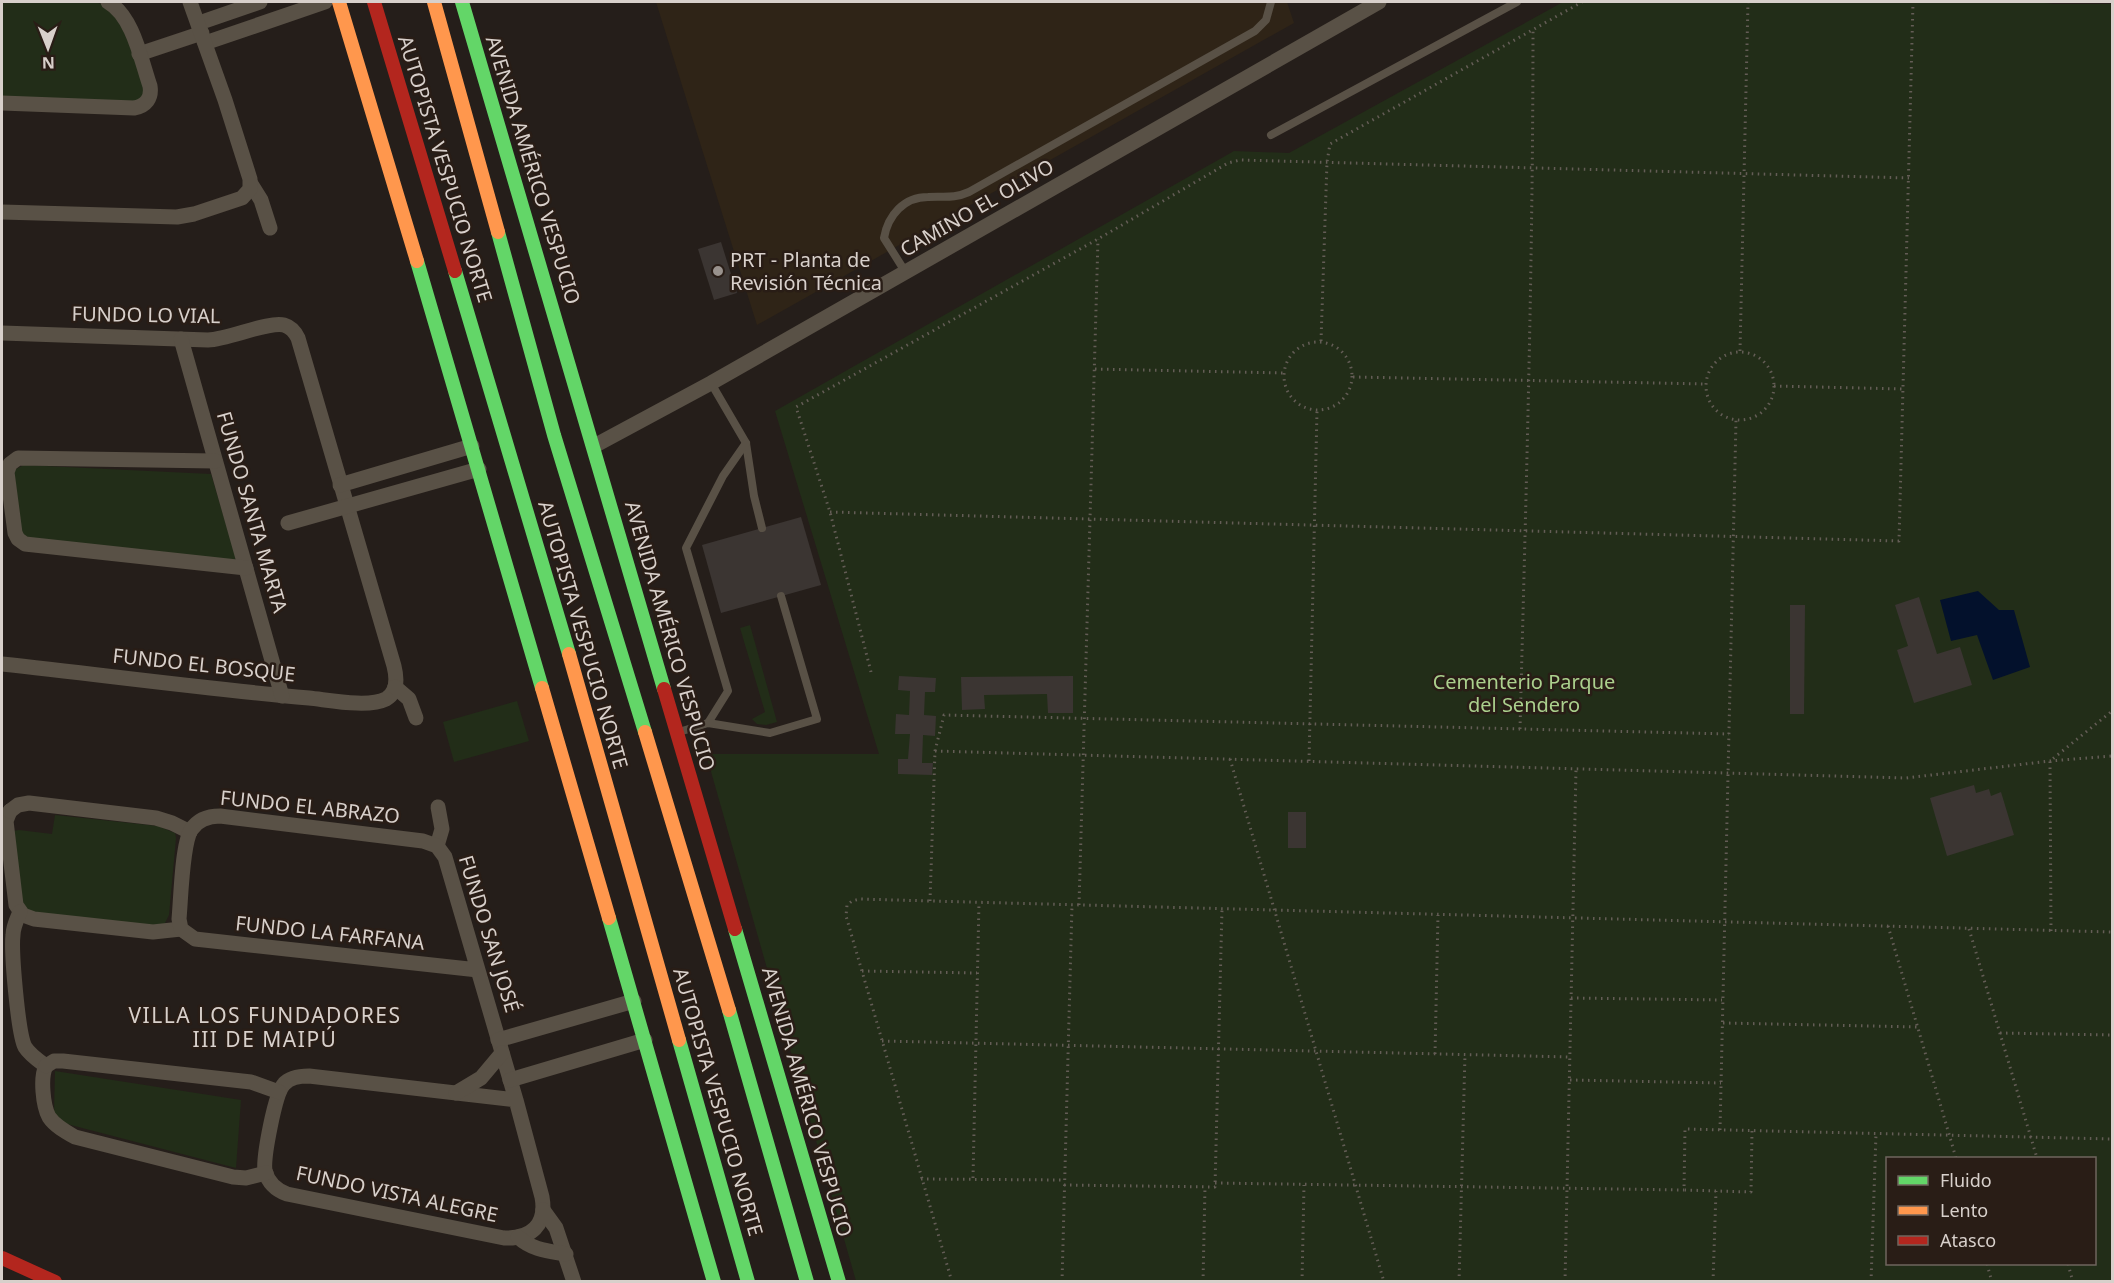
<svg xmlns="http://www.w3.org/2000/svg" width="2114" height="1283" font-family="'Noto Sans',sans-serif">
	<rect width="100%" height="100%" fill="#251e1a"/>
	<path fill="#2f2417" d="M 656,2 L 1287,2 L 1294,23 L 757,325 Z"/>
	<g fill="#222d18" fill-rule="evenodd">
		<path d="M 2,2 L 97,2 L 118,14 L 147,92 L 136,102 L 2,98 Z"/>
		<path d="M 1563,2 L 2037,2 L 2054,4 L 2112,4 L 2112,1281 L 856,1281 L 706,754 L 879,754 L 775,411 L 1234,151 L 1289,153 ZM 1888,1158 L 2094,1158 L 2094,1264 L 1888,1264 Z"/>
		<path d="M 24,465 L 211,474 L 236,558 L 234,560 L 28,538 L 22,533 L 14,472 L 16,469 Z"/>
		<path d="M 750,625 L 777,722 L 766,725 L 757,724 L 752,719 L 765,712 L 740,628 Z"/>
		<path d="M 517,701 L 529,741 L 454,762 L 443,722 Z"/>
		<path d="M 55,815 L 158,826 L 175,833 L 176,838 L 169,915 L 165,923 L 160,926 L 33,915 L 22,907 L 13,831 L 19,830 L 52,834 Z"/>
		<path d="M 55,1071 L 241,1100 L 236,1168 L 63,1123 L 54,1114 Z"/>
	</g>
	<path fill="#03112c" d="M 1978,591 L 1999,610 L 2014,610 L 2030,667 L 1993,680 L 1977,635 L 1951,641 L 1940,600 Z"/>
	<g fill="#3b3532">
		<path d="M 721,242 L 737,293 L 714,300 L 698,249 Z"/>
		<path d="M 801,517 L 821,585 L 721,613 L 702,545 Z"/>
		<path d="M 1919,597 L 1937,654 L 1960,647 L 1972,685 L 1914,703 L 1897,650 L 1908,646 L 1895,605 Z"/>
		<path d="M 1790,605 L 1805,605 L 1804,714 L 1790,714 Z"/>
		<path d="M 899,676 L 936,678 L 935,692 L 925,692 L 924,715 L 936,716 L 935,736 L 923,735 L 922,763 L 933,763 L 932,775 L 898,774 L 898,759 L 908,759 L 910,734 L 895,734 L 896,714 L 909,715 L 910,691 L 898,690 Z"/>
		<path d="M 1073,676 L 1073,713 L 1048,713 L 1047,694 L 984,695 L 985,709 L 962,710 L 961,677 Z"/>
		<path d="M 1974,785 L 1976,793 L 1989,789 L 1991,796 L 2001,792 L 2014,835 L 1947,856 L 1930,798 Z"/>
		<rect x="1288" y="812" width="18" height="36"/>
	</g>
	<g fill="none" stroke-linecap="round" stroke-linejoin="round">
		<g stroke="#645d56" stroke-width="3" stroke-dasharray="1.5 4.5" stroke-linecap="butt">
			<path d="M 1321,341 L 1327,162 L 1330,144 L 1582,2"/>
			<circle cx="1318" cy="376" r="34"/>
			<path d="M 1740,351 L 1748,2"/>
			<circle cx="1740" cy="386" r="34"/>
			<path d="M 1095,369 L 1283,373"/>
			<path d="M 1353,377 L 1706,384"/>
			<path d="M 1774,386 L 1903,389"/>
			<path d="M 830,512 L 1899,541 L 1913,2"/>
			<path d="M 871,672 L 830,512 L 796,407 L 1098,239 L 1228,163 L 1240,160 L 1909,178"/>
			<path d="M 1520,729 C 1526,495 1533,262 1533,28"/>
			<path d="M 935,751 L 1906,778 L 2050,761 L 2112,756"/>
			<path d="M 1230,759 L 1384,1282"/>
			<path d="M 1309,761 L 1317,411"/>
			<path d="M 930,901 L 935,751 L 944,715 L 1729,734"/>
			<path d="M 1079,905 L 1098,239"/>
			<path d="M 1888,926 L 1956,1158"/>
			<path d="M 1969,929 L 2037,1158"/>
			<path d="M 2051,931 L 2050,761 L 2112,711"/>
			<path d="M 862,971 L 977,973"/>
			<path d="M 1571,998 L 1722,1000"/>
			<path d="M 1723,1023 L 1918,1027"/>
			<path d="M 2000,1033 L 2112,1035"/>
			<path d="M 882,1041 L 1570,1057"/>
			<path d="M 1435,1054 L 1438,915"/>
			<path d="M 1570,1080 L 1721,1083"/>
			<path d="M 1720,1130 L 1736,420"/>
			<path d="M 1752,1131 L 1751,1192 L 1684,1190 L 1685,1129 L 2112,1139"/>
			<path d="M 973,1178 L 979,902"/>
			<path d="M 921,1179 L 1064,1180"/>
			<path d="M 1215,1183 L 1684,1190"/>
			<path d="M 1064,1185 L 1215,1187 L 1222,909"/>
			<path d="M 1987,1264 L 1992,1282"/>
			<path d="M 2068,1264 L 2073,1282"/>
			<path d="M 952,1282 L 846,916 L 847,905 L 852,901 L 860,899 L 930,901 L 2112,932"/>
			<path d="M 1062,1282 L 1072,905"/>
			<path d="M 1203,1282 L 1205,1187"/>
			<path d="M 1302,1282 L 1304,1185"/>
			<path d="M 1459,1282 L 1465,1054"/>
			<path d="M 1565,1282 L 1576,769"/>
			<path d="M 1713,1282 L 1716,1191"/>
			<path d="M 1871,1282 L 1876,1134"/>
		</g>
		<g stroke="#595146" stroke-width="8">
			<path d="M 1271,135 L 1517,2"/>
			<path d="M 906,273 L 884,238 C 888,215 904,197 928,197 C 945,196 953,199 969,192 L 1255,31 L 1266,20 L 1271,2"/>
			<path d="M 711,383 L 746,443 L 754,496 L 762,528"/>
			<path d="M 708,723 L 728,691 L 686,548 L 723,476 L 746,443"/>
			<path d="M 679,732 L 708,723 L 770,733 L 817,719 L 781,596"/>
		</g>
		<g stroke="#595146" stroke-width="15">
			<path d="M 199,23 L 260,2"/>
			<path d="M 205,43 L 325,2"/>
			<path d="M 139,54 L 202,33"/>
			<path d="M 2,103 L 134,108 C 146,106 152,98 150,86 C 141,60 133,16 108,2"/>
			<path d="M 251,184 L 261,200 L 270,228"/>
			<path d="M 2,212 L 177,217 L 194,214 L 242,198 L 250,189 L 250,179 L 225,100 L 190,2"/>
			<path d="M 2,333 L 208,340 C 229,339 269,321 284,325 C 291,327 295,332 298,338 L 394,666 C 397,678 398,692 386,699 C 368,708 329,700 309,698 C 206,689 104,675 2,664"/>
			<path d="M 181,339 L 282,696"/>
			<path d="M 594,446 L 711,383 L 1379,2"/>
			<path d="M 215,461 L 18,458 L 10,464 L 7,472 L 15,533 L 18,539 L 25,544 L 246,568"/>
			<path d="M 340,485 L 472,446"/>
			<path d="M 288,523 L 479,469"/>
			<path d="M 395,687 L 409,699 L 416,718"/>
			<path d="M 10,811 L 6,821 L 16,905 L 23,915 L 34,919 L 153,932 L 181,929"/>
			<path d="M 10,811 L 18,805 L 29,803 L 156,818 L 172,823 L 190,832"/>
			<path d="M 437,846 L 442,829 L 438,807"/>
			<path d="M 20,912 C 17,919 13,927 13,935 C 11,951 18,1034 25,1047 C 30,1055 39,1061 46,1066"/>
			<path d="M 478,970 L 195,939 L 181,929 L 179,919 C 181,898 182,845 191,830 C 198,819 208,816 220,816 L 423,841 L 437,846 L 445,857 L 516,1100 L 542,1197 C 547,1225 531,1239 504,1238 L 287,1194 C 276,1190 268,1182 265,1171 C 263,1158 275,1093 284,1084 C 290,1077 300,1076 309,1076 L 516,1100"/>
			<path d="M 498,1040 L 634,1001"/>
			<path d="M 46,1066 C 40,1077 43,1106 49,1117 C 55,1126 66,1132 75,1137 L 233,1177 L 246,1178 L 266,1173"/>
			<path d="M 46,1066 L 54,1061 L 63,1061 L 251,1082 L 279,1092"/>
			<path d="M 510,1080 L 645,1040"/>
			<path d="M 456,1093 L 481,1078 L 502,1053"/>
			<path d="M 543,1210 L 556,1228 L 574,1282"/>
			<path d="M 518,1237 C 532,1250 548,1251 566,1254"/>
		</g>
		<g stroke="#63d668" stroke-width="14">
			<path d="M 462,2 L 664,689"/>
			<path d="M 498,232 L 554,435 L 645,732"/>
			<path d="M 417,261 L 542,688"/>
			<path d="M 455,271 L 569,654"/>
			<path d="M 609,918 L 714,1282"/>
			<path d="M 735,929 L 839,1282"/>
			<path d="M 729,1010 L 807,1282"/>
			<path d="M 679,1040 L 748,1282"/>
		</g>
		<g stroke="#ff974d" stroke-width="14">
			<path d="M 339,2 L 417,261"/>
			<path d="M 434,2 L 498,232"/>
			<path d="M 569,654 L 679,1040"/>
			<path d="M 542,688 L 609,918"/>
			<path d="M 645,732 L 729,1010"/>
		</g>
		<g stroke="#b3261e" stroke-width="14">
			<path d="M 374,2 L 455,271"/>
			<path d="M 664,689 L 735,929"/>
			<path d="M 2,1258 L 55,1282"/>
		</g>
	</g>
	<circle fill="#99928d" stroke="#291d16" stroke-width="2" cx="718" cy="271" r="6"/>
	<g text-anchor="middle" stroke-width="5" stroke-linejoin="round" paint-order="stroke">
		<g font-size="20" fill="#d8d0cb" stroke="#291d16">
			<text transform="translate(445 169) rotate(73)" y="7">AUTOPISTA VESPUCIO NORTE</text>
			<text transform="translate(533 170) rotate(73)" y="7">AVENIDA AMÉRICO VESPUCIO</text>
			<text transform="translate(977 208) rotate(-30)" y="7">CAMINO EL OLIVO</text>
			<text transform="translate(146 315) rotate(1)" y="7">FUNDO LO VIAL</text>
			<text transform="translate(252 512) rotate(74)" y="7">FUNDO SANTA MARTA</text>
			<text transform="translate(583 635) rotate(74)" y="7">AUTOPISTA VESPUCIO NORTE</text>
			<text transform="translate(670 636) rotate(74)" y="7">AVENIDA AMÉRICO VESPUCIO</text>
			<text transform="translate(204 665) rotate(6)" y="7">FUNDO EL BOSQUE</text>
			<text transform="translate(310 807) rotate(6)" y="7">FUNDO EL ABRAZO</text>
			<text transform="translate(330 933) rotate(6)" y="7">FUNDO LA FARFANA</text>
			<text transform="translate(489 934) rotate(73)" y="7">FUNDO SAN JOSÉ</text>
			<text transform="translate(718 1102) rotate(74)" y="7">AUTOPISTA VESPUCIO NORTE</text>
			<text transform="translate(807 1102) rotate(74)" y="7">AVENIDA AMÉRICO VESPUCIO</text>
			<text transform="translate(397 1194) rotate(12)" y="7">FUNDO VISTA ALEGRE</text>
		</g>
		<g font-size="20" fill="#d8d0cb" stroke="#291d16" text-anchor="start">
			<text x="730" y="267">PRT - Planta de<tspan x="730" dy="23">Revisión Técnica</tspan></text>
		</g>
		<g font-size="20" fill="#abd08d" stroke="#291d16">
			<text x="1524" y="689">Cementerio Parque<tspan x="1524" dy="23">del Sendero</tspan></text>
		</g>
		<g font-size="21" letter-spacing="1.5" fill="#d8d0cb" stroke="#291d16">
			<text x="265" y="1023">VILLA LOS FUNDADORES<tspan x="265" dy="24">III DE MAIPÚ</tspan></text>
		</g>
	</g>
	<rect width="2114" height="1283" fill="none" stroke="#d8d0cb" stroke-width="6"/>
	<rect x="1886" y="1157" width="210" height="108" fill="#291d16" stroke="#6f655e" stroke-width="1.5"/>
	<rect x="1898" y="1176" width="30" height="9" fill="#63d668" stroke="#6f655e" stroke-width="1.5"/>
	<text x="1940" y="1187" font-size="18" fill="#d8d0cb">Fluido</text>
	<rect x="1898" y="1206" width="30" height="9" fill="#ff974d" stroke="#6f655e" stroke-width="1.5"/>
	<text x="1940" y="1217" font-size="18" fill="#d8d0cb">Lento</text>
	<rect x="1898" y="1236" width="30" height="9" fill="#b3261e" stroke="#6f655e" stroke-width="1.5"/>
	<text x="1940" y="1247" font-size="18" fill="#d8d0cb">Atasco</text>
	<g transform="translate(48 48) rotate(179)" stroke="#291d16" stroke-width="4.5" paint-order="stroke">
	<path d="M0-4.5L10 22L0 15L-10 22Z" fill="#d8d0cb"/>
	<text y="-9" font-size="16" font-weight="bold" text-anchor="middle" fill="#d8d0cb">N</text>
	</g>
</svg>
